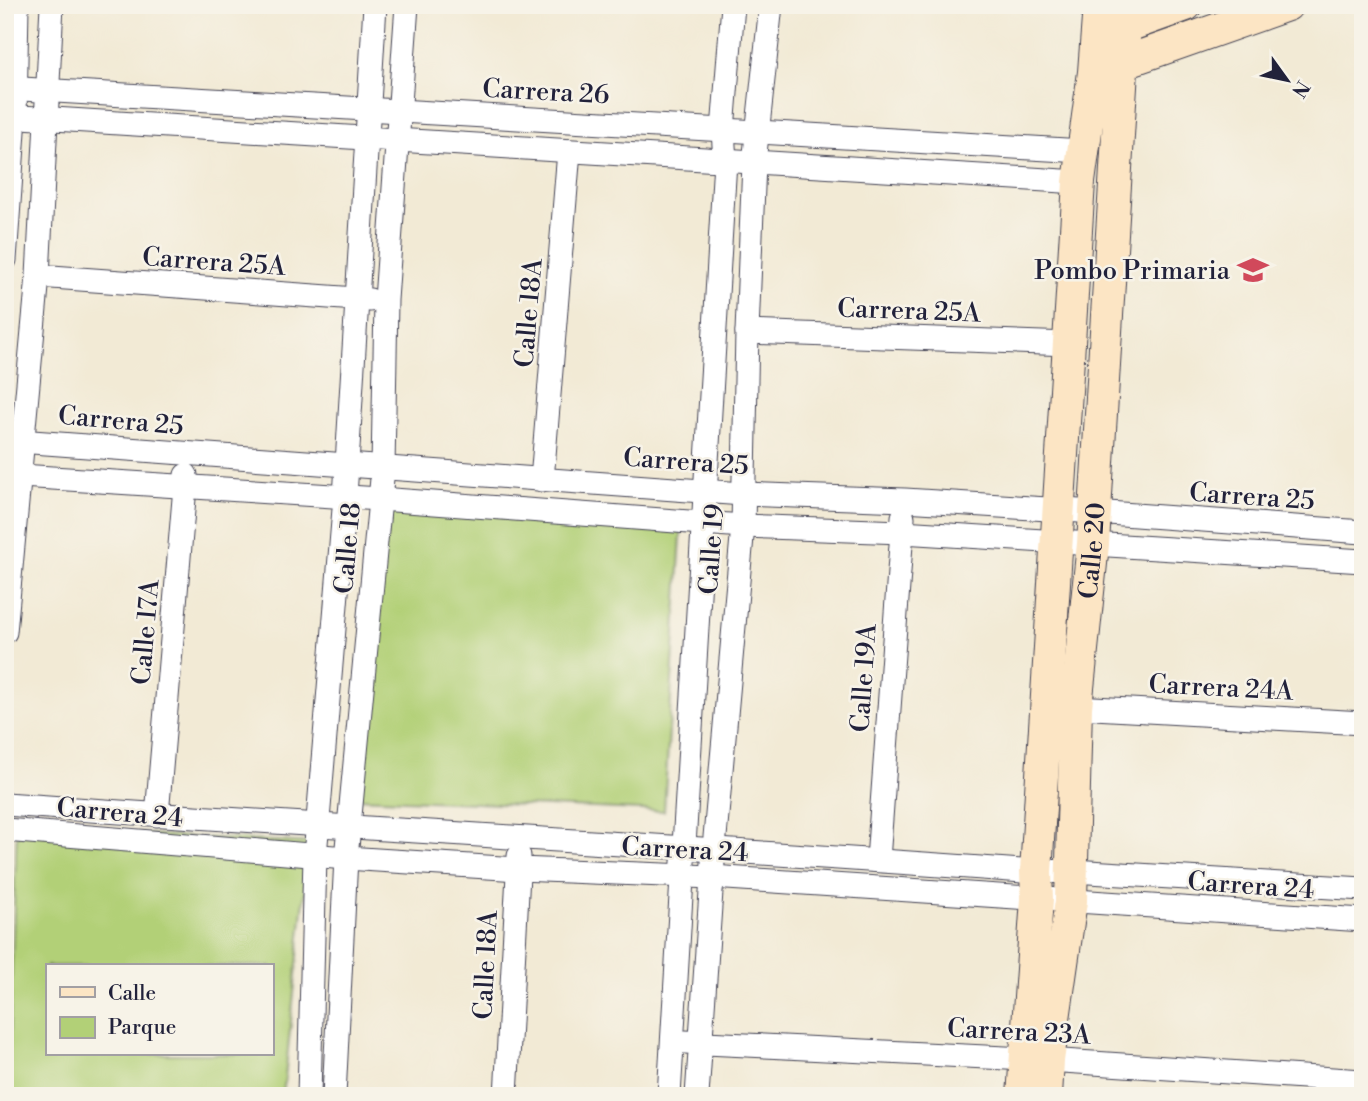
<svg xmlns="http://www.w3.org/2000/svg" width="1368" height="1101" font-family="'Libre Bodoni',serif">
	<rect width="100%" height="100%" fill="#f7f3e8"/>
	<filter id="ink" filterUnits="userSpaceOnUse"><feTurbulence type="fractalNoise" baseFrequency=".0143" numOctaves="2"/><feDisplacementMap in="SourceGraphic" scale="14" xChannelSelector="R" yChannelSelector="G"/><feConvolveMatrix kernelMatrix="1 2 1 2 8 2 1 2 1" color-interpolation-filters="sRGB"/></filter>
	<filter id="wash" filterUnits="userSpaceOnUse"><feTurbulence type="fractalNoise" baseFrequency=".00686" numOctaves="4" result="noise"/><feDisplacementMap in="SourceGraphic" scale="28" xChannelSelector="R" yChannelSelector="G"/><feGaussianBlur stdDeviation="1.57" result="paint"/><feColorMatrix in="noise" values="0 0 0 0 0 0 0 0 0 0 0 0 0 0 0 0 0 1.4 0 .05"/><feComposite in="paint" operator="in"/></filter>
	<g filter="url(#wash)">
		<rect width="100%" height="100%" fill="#f2ead5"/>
		<g fill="#b2d077" stroke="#6a7959" stroke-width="2" fill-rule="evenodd">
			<path d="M 383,502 L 682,519 L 664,811 L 358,798 Z"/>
			<path d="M 17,827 L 310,843 L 283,1096 L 7,1096 ZM 47,966 L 271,966 L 271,1054 L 47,1054 Z"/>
		</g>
	</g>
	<g filter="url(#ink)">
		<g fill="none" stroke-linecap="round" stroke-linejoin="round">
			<g stroke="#414052" stroke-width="25">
				<g id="street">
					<path d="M 5,88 L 1083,151"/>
					<path d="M 5,116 L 1079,182"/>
					<path d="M 5,260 L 15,117 L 17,5"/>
					<path d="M 38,276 L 370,300"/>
					<path d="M 747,332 L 1070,344"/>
					<path d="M 5,440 L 743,494 L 905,500 L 1095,512 L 1363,532"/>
					<path d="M 5,475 L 380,499 L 743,526 L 902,532 L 1363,561"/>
					<path d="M 542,480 L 569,151"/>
					<path d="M 5,632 L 38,276 L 52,5"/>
					<path d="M 1076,707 L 1363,723"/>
					<path d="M 5,804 C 349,829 692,846 1036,872 L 1073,871 L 1363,889"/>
					<path d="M 157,815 L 186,475"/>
					<path d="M 5,830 L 346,858 L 519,869 L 712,877 L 1363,920"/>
					<path d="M 878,860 L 903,517"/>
					<path d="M 685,1042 L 1048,1060 L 1363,1081"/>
					<path d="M 309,1096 L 315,856 L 345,497 L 375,5"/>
					<path d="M 334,1096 L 346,858 L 383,468 L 386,300 L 407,5"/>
					<path d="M 506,1096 L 519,856"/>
					<path d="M 669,1096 L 725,161 L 723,130 L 733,5"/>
					<path d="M 697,1096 L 714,848 L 743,526 L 747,332 L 754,163 L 771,5"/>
				</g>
			</g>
			<g stroke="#414052" stroke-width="34">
				<g id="secondary">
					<path d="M 1108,33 L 1186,5"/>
					<path d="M 1105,69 L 1287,5"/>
					<path d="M 1023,1096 L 1037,899 L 1036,872 L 1079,182 L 1094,72 L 1099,5"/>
					<path id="s1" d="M 1046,1096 L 1048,1060 L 1071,901 L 1076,707 L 1093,544 L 1126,5"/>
				</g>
			</g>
			<use href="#street" stroke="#fff" stroke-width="23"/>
			<use href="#secondary" stroke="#fce5c4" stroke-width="32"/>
		</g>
	</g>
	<defs>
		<g id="school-bare" transform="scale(2.415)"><path d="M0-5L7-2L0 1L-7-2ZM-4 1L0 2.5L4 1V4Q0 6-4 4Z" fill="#d1495b" stroke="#f7f3e8" stroke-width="2.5" paint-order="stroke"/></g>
	</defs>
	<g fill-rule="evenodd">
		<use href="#school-bare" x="1253" y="270"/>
	</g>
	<g text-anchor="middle" stroke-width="5" stroke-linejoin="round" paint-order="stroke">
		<g font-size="26" fill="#22223b" stroke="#f7f3e8">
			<text transform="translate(546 91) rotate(3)" y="9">Carrera 26</text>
			<text transform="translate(214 261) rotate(4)" y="9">Carrera 25A</text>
			<text transform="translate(909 310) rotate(2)" y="9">Carrera 25A</text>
			<text transform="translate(528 313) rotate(-85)" y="9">Calle 18A</text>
			<text transform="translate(121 420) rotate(5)" y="9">Carrera 25</text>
			<text transform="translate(686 461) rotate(4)" y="9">Carrera 25</text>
			<text transform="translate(1252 496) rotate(4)" y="9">Carrera 25</text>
			<text transform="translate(347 548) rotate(-85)" y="9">Calle 18</text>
			<text transform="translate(711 549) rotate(-86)" y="9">Calle 19</text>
			<text dy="9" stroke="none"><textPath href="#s1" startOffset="548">Calle 20</textPath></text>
			<text transform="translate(145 632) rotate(-85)" y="9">Calle 17A</text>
			<text transform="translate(863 678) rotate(-86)" y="9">Calle 19A</text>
			<text transform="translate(1221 687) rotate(3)" y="9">Carrera 24A</text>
			<text transform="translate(120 812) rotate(5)" y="9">Carrera 24</text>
			<text transform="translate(685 849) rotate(3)" y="9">Carrera 24</text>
			<text transform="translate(1251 885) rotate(4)" y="9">Carrera 24</text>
			<text transform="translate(485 965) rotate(-87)" y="9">Calle 18A</text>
			<text transform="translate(1019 1031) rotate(3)" y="9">Carrera 23A</text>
		</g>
		<g font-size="26" fill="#22223b" stroke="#f7f3e8" text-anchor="end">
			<text x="1230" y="279">Pombo Primaria</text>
		</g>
	</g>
	<rect width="1368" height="1101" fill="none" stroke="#f7f3e8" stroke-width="28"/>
	<rect x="46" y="964" width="228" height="91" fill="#f7f3e8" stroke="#a29fa3" stroke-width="2"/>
	<rect x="60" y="987" width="35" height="10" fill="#fce5c4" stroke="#a29fa3" stroke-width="2"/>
	<text x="108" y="1000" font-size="21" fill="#22223b">Calle</text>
	<rect x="60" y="1017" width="35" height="21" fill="#b2d077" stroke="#a29fa3" stroke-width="2"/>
	<text x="108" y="1034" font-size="21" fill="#22223b">Parque</text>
	<g transform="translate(1287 80) rotate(123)" stroke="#f7f3e8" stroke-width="5" paint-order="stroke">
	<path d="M0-5L12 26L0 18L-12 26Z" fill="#22223b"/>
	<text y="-10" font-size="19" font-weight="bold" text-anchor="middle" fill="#22223b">N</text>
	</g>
</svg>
